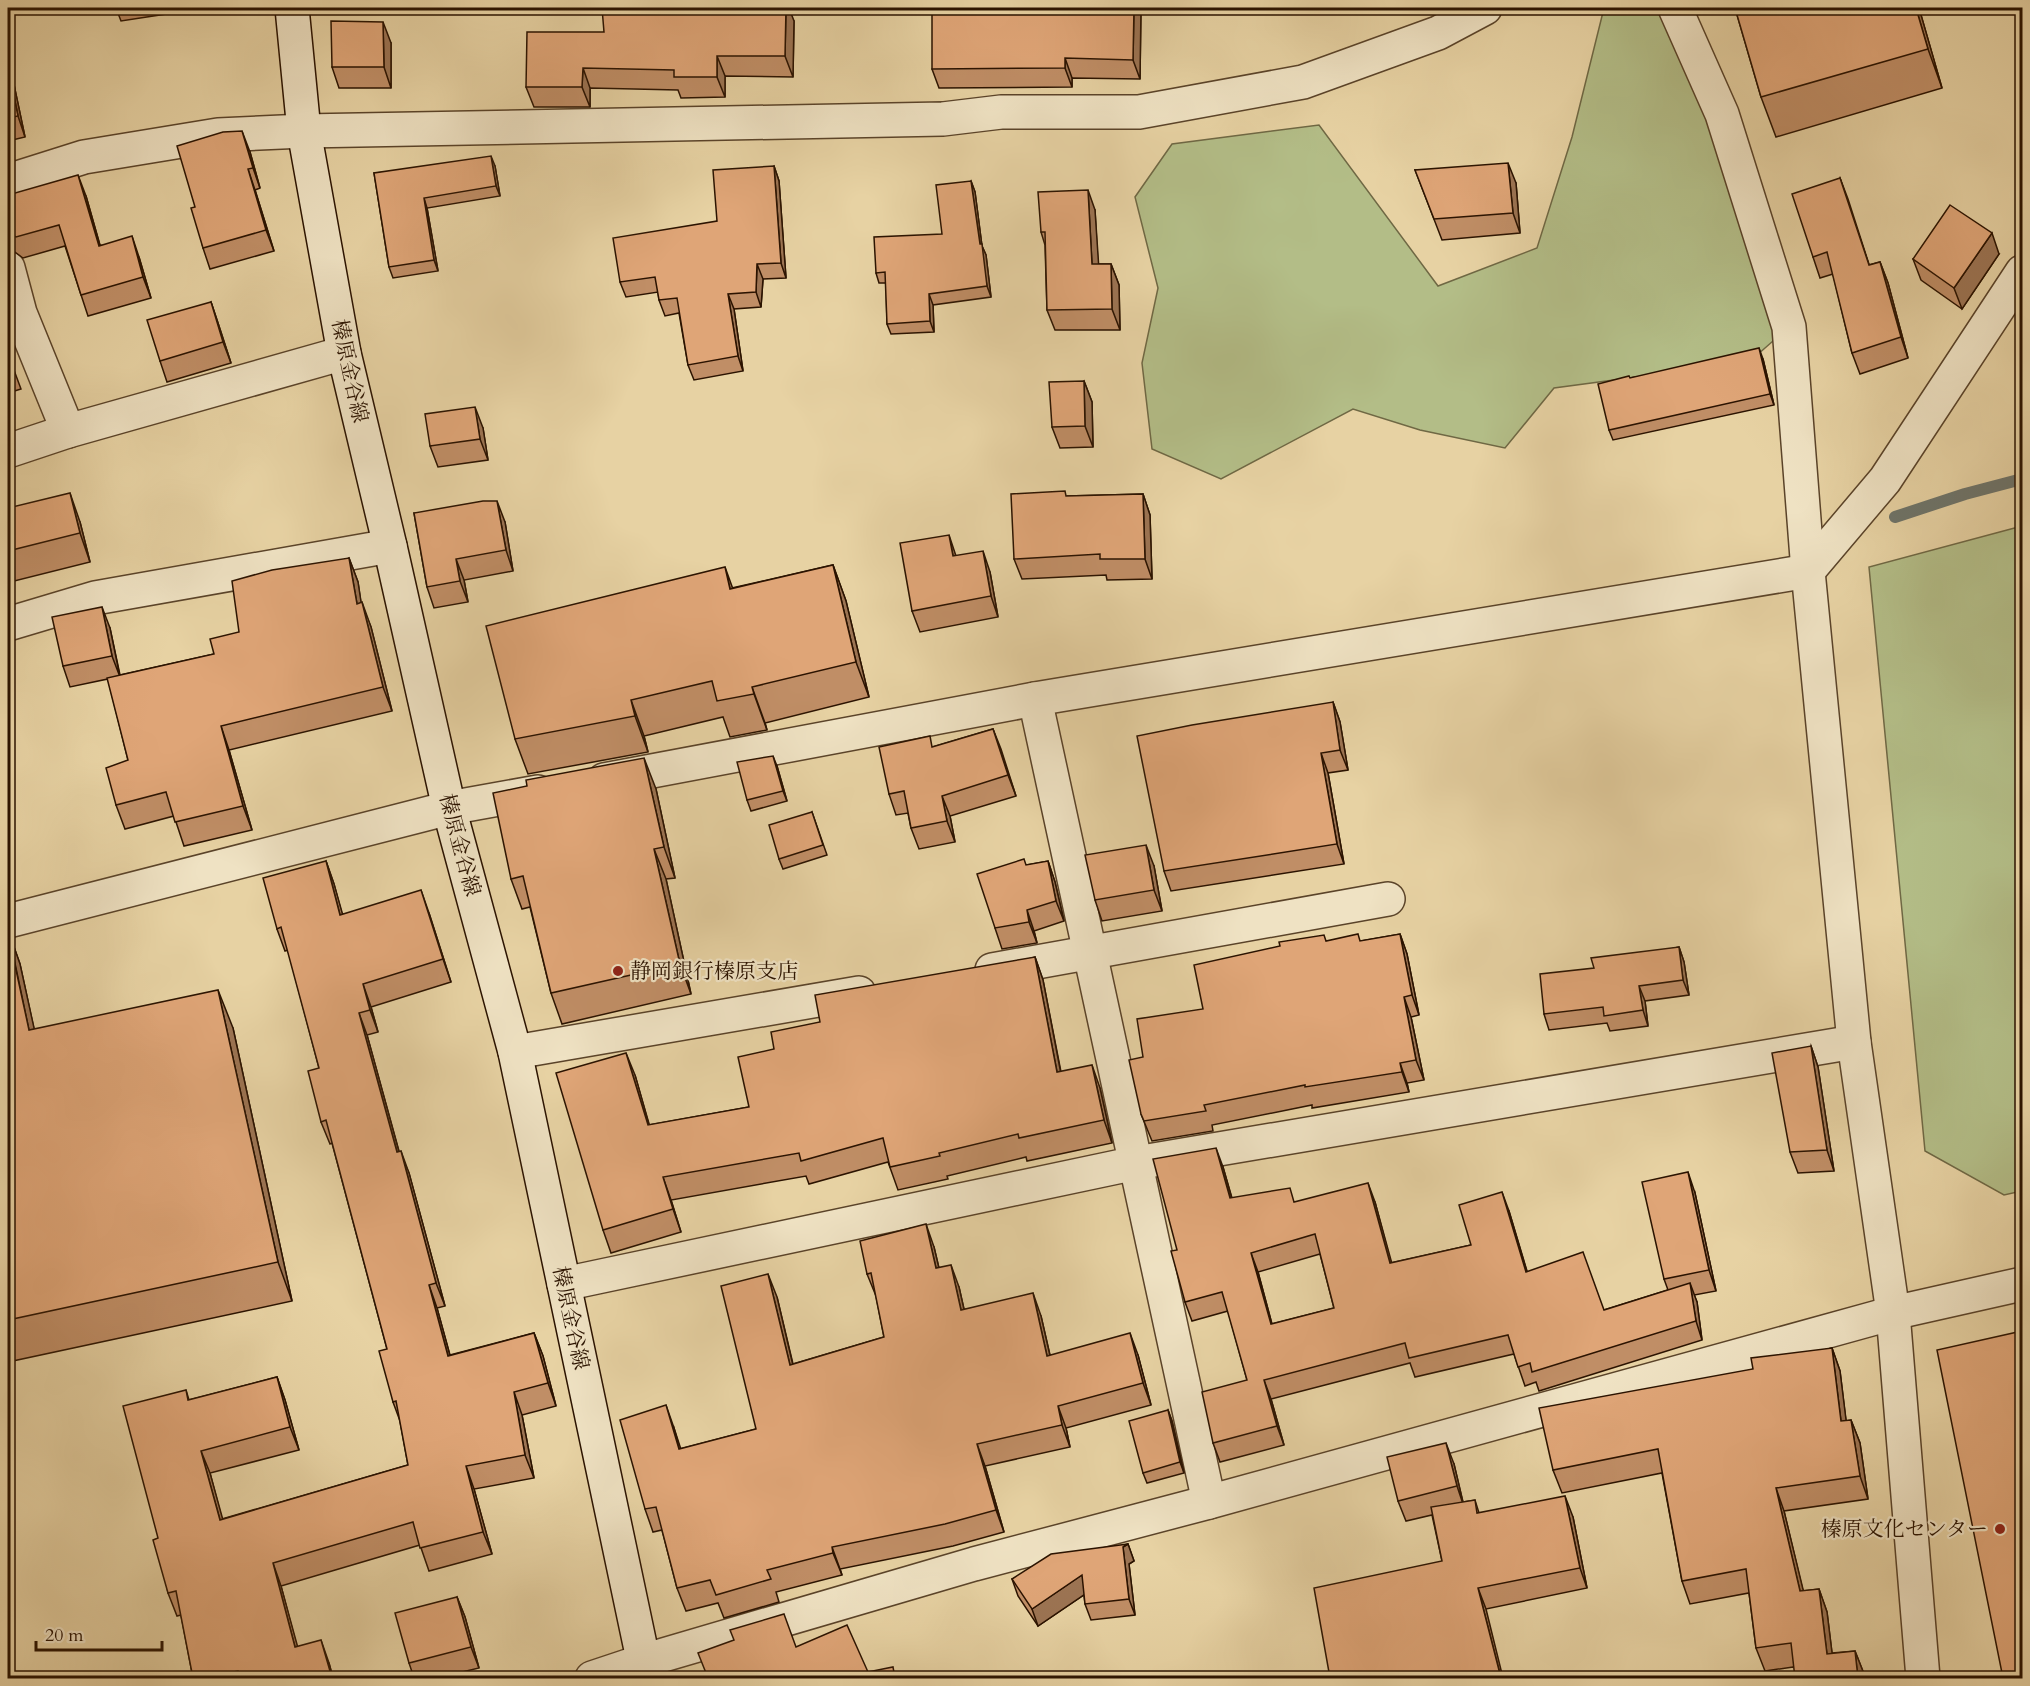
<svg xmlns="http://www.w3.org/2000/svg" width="2030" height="1686" font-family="Cardo,'Noto Serif JP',serif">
	<rect width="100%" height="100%" fill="#e7d2a3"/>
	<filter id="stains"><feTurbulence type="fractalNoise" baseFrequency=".00333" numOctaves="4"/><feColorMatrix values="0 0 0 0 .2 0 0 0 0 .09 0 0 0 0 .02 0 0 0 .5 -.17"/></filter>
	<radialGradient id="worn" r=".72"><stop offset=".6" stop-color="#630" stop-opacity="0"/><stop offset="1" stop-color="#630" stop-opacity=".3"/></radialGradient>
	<g fill="#b3bd87" stroke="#6f6844" stroke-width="1.5">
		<path d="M 1604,8 L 1673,8 L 1789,327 L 1749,362 L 1554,388 L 1505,448 L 1420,430 L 1353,409 L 1221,479 L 1152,449 L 1142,363 L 1158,288 L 1135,197 L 1172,144 L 1319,125 L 1438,286 L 1537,248 L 1572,137 Z"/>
		<path d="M 2022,526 L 2022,1191 L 2004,1195 L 1925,1151 L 1869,567 Z"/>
	</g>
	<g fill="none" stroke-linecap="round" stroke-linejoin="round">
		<path stroke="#6e746a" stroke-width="12" d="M 1895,517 L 1965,494 L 2022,479"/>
		<g stroke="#5a4329" stroke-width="36">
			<g id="minor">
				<path d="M 1675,8 L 1722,114 L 1789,327 L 1808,571 L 1854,1042 L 1893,1313 L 1923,1678"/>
				<path d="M 8,181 L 84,157 L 218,135 L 304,131 L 943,119 L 1001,112 L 1139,112 L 1303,82 L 1438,33 L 1485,8"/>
				<path d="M 8,268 L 20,313 L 68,431"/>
				<path d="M 8,451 L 68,431 L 344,353"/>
				<path d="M 8,624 L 95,598 L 390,546"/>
				<path d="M 1035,699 L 1209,1502"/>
				<path d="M 604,780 L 1035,699 L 1808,571 L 1885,480 L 2022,272"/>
				<path d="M 8,921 L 449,808 L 538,792"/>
				<path d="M 992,970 L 1388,899"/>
				<path d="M 515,1052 L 859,993"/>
				<path d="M 564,1284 L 1136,1163 L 1854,1042"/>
				<path d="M 592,1678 L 643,1661 L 974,1564 L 1209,1502 L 1893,1313 L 2022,1284"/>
			</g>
		</g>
		<g stroke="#2b1300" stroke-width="36">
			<path id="secondary" d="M 292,8 L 304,131 L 344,353 L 390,546 L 449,808 L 515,1052 L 647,1678"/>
		</g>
		<use href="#minor" stroke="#efe2c3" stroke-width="33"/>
		<use href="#secondary" stroke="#efe2c3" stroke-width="33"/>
	</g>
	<g fill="#c08e66" stroke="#2b1300" stroke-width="1.5" fill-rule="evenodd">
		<path d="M 116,8 L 190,8 L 166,11 L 166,14 L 121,21 Z"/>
		<path d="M 1054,8 L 1141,8 L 1140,79 L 1072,78 L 1072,87 L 939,88 L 932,69 L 1009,14 L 1055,12 Z"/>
		<path d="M 1735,8 L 1919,8 L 1942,88 L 1776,137 L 1761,97 Z"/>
		<path d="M 794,21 L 793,77 L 725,76 L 725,97 L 681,98 L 678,90 L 590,88 L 590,107 L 534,107 L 526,87 L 604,32 Z"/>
		<path d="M 391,43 L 391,88 L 339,88 L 332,67 Z"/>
		<path d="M 8,65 L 13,80 L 25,137 L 8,141 Z"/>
		<path d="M 250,152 L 260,188 L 255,190 L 274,251 L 210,269 L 203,248 L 195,207 Z"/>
		<path d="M 495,166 L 500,196 L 427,208 L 438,271 L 393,278 L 389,267 L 374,173 Z"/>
		<path d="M 774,166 L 779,181 L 786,278 L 763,279 L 761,307 L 734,309 L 743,371 L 694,380 L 688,365 L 679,313 L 665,316 L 659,300 L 658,292 L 626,297 L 620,282 L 717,221 Z"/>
		<path d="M 1415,170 L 1516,183 L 1520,233 L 1442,240 Z"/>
		<path d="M 1840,178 L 1869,265 L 1880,262 L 1888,283 L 1908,358 L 1860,374 L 1852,353 L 1833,274 L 1820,278 L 1813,257 Z"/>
		<path d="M 971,181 L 975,192 L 982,246 L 986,255 L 991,297 L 933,305 L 934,332 L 891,334 L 887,324 L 886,283 L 879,283 L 876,273 L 942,234 Z"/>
		<path d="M 8,195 L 86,196 L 100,245 L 139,257 L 151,298 L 88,316 L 65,246 L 23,258 L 12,250 L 8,250 Z"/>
		<path d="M 1095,210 L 1098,264 L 1111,264 L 1119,285 L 1120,330 L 1055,330 L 1047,310 L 1045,245 L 1041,232 Z"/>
		<path d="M 1999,254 L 1962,309 L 1921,280 L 1913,259 Z"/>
		<path d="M 211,302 L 218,323 L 231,363 L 167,382 L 160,361 Z"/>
		<path d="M 8,354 L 21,389 L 8,393 Z"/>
		<path d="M 1763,359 L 1774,405 L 1613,440 L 1609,430 L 1630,378 Z"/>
		<path d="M 1084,381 L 1092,402 L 1093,447 L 1060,448 L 1052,427 Z"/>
		<path d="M 483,428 L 488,460 L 438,467 L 430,446 Z"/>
		<path d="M 1143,494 L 1150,515 L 1152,579 L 1107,580 L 1106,575 L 1022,579 L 1014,559 L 1067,496 Z"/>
		<path d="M 8,508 L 80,522 L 90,562 L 10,582 L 14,595 L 8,597 Z"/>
		<path d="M 414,513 L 505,522 L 513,571 L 464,580 L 468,602 L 434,608 L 427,587 Z"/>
		<path d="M 956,556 L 990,572 L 998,617 L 920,632 L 912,611 Z"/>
		<path d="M 349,558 L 358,582 L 361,603 L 371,627 L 392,711 L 229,750 L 252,830 L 184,846 L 174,816 L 125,829 L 116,805 L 128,760 L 108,679 L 70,687 L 63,666 L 110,628 L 120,675 L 214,654 L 239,632 Z"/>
		<path d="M 833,565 L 846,601 L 869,697 L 765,723 L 767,730 L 730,737 L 723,717 L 644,736 L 648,752 L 528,774 L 515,739 L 732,588 Z"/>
		<path d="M 1333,702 L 1340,722 L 1348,770 L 1328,773 L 1344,864 L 1171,891 L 1164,871 Z"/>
		<path d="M 993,729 L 1016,796 L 950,816 L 955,842 L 919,849 L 911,828 L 908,813 L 896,815 L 889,794 L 933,747 Z"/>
		<path d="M 777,766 L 787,801 L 751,811 L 747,800 Z"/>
		<path d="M 527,786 L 656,789 L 675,878 L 666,879 L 691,994 L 562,1024 L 551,993 L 530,907 L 522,909 L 511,879 Z"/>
		<path d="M 812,812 L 827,855 L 783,869 L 779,859 Z"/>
		<path d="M 326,861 L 334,884 L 342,914 L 429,913 L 451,982 L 371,1007 L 378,1032 L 367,1035 L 399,1151 L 409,1173 L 445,1306 L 437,1308 L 450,1355 L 534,1333 L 543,1356 L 556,1406 L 522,1415 L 534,1478 L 474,1489 L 492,1554 L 429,1571 L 420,1545 L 281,1586 L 297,1647 L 329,1663 L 333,1678 L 193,1678 L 181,1615 L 177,1616 L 168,1593 L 158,1538 L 186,1390 L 189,1400 L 277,1377 L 285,1400 L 299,1450 L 210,1473 L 222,1519 L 408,1465 L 400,1421 L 393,1402 L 387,1349 L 332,1143 L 330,1144 L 321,1122 L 319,1068 L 288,950 L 285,951 L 277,929 Z"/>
		<path d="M 1048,861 L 1055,882 L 1064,921 L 1034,931 L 1037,943 L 1002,949 L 995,928 L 1027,865 Z"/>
		<path d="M 1154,866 L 1162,911 L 1102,921 L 1095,900 Z"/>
		<path d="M 8,930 L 20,964 L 34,1029 L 233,1028 L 292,1301 L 8,1362 Z"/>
		<path d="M 1400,934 L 1407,954 L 1419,1015 L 1411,1017 L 1424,1080 L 1407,1083 L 1409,1092 L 1312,1108 L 1312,1105 L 1212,1125 L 1213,1131 L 1152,1141 L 1141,1114 L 1143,1057 L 1203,1009 L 1327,941 L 1361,941 Z"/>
		<path d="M 1679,947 L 1684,962 L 1689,995 L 1645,1001 L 1648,1026 L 1610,1031 L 1607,1023 L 1549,1030 L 1544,1014 L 1594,968 Z"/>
		<path d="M 1035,957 L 1043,980 L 1061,1072 L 1100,1088 L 1112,1143 L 1027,1161 L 1026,1157 L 947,1176 L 948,1179 L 898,1190 L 888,1162 L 809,1184 L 806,1176 L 671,1200 L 681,1232 L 611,1253 L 603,1230 L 635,1075 L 649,1125 L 749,1107 L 774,1049 L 820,1022 Z"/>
		<path d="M 1811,1046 L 1818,1067 L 1834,1171 L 1798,1173 L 1790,1152 Z"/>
		<path d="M 1223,1167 L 1232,1198 L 1295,1202 L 1375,1202 L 1391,1263 L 1471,1245 L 1509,1211 L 1527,1272 L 1604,1310 L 1668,1290 L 1664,1279 L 1695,1193 L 1716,1291 L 1694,1295 L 1697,1302 L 1702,1340 L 1539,1391 L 1536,1382 L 1525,1386 L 1514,1354 L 1415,1377 L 1410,1363 L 1271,1399 L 1284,1445 L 1220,1462 L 1213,1443 L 1247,1380 L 1228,1311 L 1192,1321 L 1185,1302 L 1177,1250 ZM 1320,1254 L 1334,1308 L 1272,1324 L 1258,1272 Z"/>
		<path d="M 934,1247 L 939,1268 L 959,1287 L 964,1309 L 1041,1316 L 1050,1355 L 1138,1355 L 1151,1405 L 1066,1428 L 1070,1447 L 985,1466 L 1004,1532 L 953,1546 L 840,1569 L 842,1575 L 776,1592 L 779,1602 L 724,1618 L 718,1603 L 686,1611 L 677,1588 L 662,1530 L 653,1532 L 645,1509 L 674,1428 L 680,1449 L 756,1429 L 777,1297 L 793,1364 L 884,1337 L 876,1296 L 867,1274 Z"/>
		<path d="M 1832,1348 L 1840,1371 L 1846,1421 L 1851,1420 L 1860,1443 L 1868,1499 L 1784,1511 L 1803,1591 L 1819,1589 L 1827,1612 L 1832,1653 L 1855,1651 L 1864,1674 L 1793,1667 L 1765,1671 L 1756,1648 L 1749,1593 L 1690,1604 L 1682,1581 L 1662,1473 L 1562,1493 L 1553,1470 L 1753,1369 Z"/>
		<path d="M 1168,1410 L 1172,1421 L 1184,1473 L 1147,1483 L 1143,1473 Z"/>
		<path d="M 1454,1464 L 1463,1502 L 1475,1500 L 1479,1513 L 1573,1517 L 1587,1588 L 1486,1609 L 1442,1561 L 1432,1515 L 1406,1521 L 1398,1501 Z"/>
		<path d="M 1128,1544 L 1134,1561 L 1129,1564 L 1135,1615 L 1091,1620 L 1085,1604 L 1084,1595 L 1038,1626 L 1018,1596 L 1012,1579 Z"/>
		<path d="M 457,1597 L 465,1617 L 479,1668 L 437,1678 L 414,1678 L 409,1663 Z"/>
	</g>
	<g fill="#9c7453" stroke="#2b1300" stroke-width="1.5">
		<path d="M 786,8 L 789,8 L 794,21 L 793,77 L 785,56 Z"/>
		<path d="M 1134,8 L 1141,8 L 1140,79 L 1133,60 Z"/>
		<path d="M 1916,8 L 1919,8 L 1942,88 L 1928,49 Z"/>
		<path d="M 383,22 L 391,43 L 391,88 L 384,67 Z"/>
		<path d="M 717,56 L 725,76 L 725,97 L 717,77 Z"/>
		<path d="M 1065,58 L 1072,78 L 1072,87 L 1065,68 Z"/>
		<path d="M 8,65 L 13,80 L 25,137 L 18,116 Z"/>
		<path d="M 583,68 L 590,88 L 590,107 L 582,87 Z"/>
		<path d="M 242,131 L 250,152 L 260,188 L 253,168 Z"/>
		<path d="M 491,156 L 495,166 L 500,196 L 496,186 Z"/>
		<path d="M 1508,163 L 1516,183 L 1520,233 L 1513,213 Z"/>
		<path d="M 774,166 L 779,181 L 786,278 L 781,263 Z"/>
		<path d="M 248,169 L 255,190 L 274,251 L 266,230 Z"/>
		<path d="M 78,175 L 86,196 L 106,267 L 99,246 Z"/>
		<path d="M 1840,178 L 1848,199 L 1876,286 Z"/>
		<path d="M 971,181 L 975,192 L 982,246 L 986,255 L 991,297 L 987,286 L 980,244 Z"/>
		<path d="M 1088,190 L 1095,210 L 1100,285 L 1092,264 Z"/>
		<path d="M 424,198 L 427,208 L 438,271 L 434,260 Z"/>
		<path d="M 1992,233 L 1999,254 L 1962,309 L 1954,288 Z"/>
		<path d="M 132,236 L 139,257 L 151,298 L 143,277 Z"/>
		<path d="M 1880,262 L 1888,283 L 1908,358 L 1901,337 Z"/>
		<path d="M 757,264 L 763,279 L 761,307 L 756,292 Z"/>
		<path d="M 1111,264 L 1119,285 L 1120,330 L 1112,309 Z"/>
		<path d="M 728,294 L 734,309 L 743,371 L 738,356 Z"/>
		<path d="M 929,294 L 933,305 L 934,332 L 930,321 Z"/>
		<path d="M 211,302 L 218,323 L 231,363 L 223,342 Z"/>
		<path d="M 1759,348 L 1763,359 L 1774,405 L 1770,394 Z"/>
		<path d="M 1084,381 L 1092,402 L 1093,447 L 1085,426 Z"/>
		<path d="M 475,407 L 483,428 L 488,460 L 480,439 Z"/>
		<path d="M 70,493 L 80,522 L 90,562 L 80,533 Z"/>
		<path d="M 1143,494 L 1150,515 L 1152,579 L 1145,559 Z"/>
		<path d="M 497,501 L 505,522 L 513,571 L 506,550 Z"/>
		<path d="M 949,535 L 956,556 L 953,556 Z"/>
		<path d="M 983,551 L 990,572 L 998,617 L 991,596 Z"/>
		<path d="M 349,558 L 358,582 L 365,628 L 357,604 Z"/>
		<path d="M 456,559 L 464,580 L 468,602 L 460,581 Z"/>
		<path d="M 833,565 L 846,601 L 869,697 L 856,662 Z"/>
		<path d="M 725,567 L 738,603 L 730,589 Z"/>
		<path d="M 362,602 L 371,627 L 392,711 L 383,687 Z"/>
		<path d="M 102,607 L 110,628 L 120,677 L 112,656 Z"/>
		<path d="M 752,687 L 765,723 L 767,730 L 754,694 Z"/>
		<path d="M 631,700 L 644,736 L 648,752 L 635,716 Z"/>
		<path d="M 1333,702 L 1340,722 L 1348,770 L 1340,750 Z"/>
		<path d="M 221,726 L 229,750 L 252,830 L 243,806 Z"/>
		<path d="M 993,729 L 1001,749 L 1016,796 L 1008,775 Z"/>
		<path d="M 1321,753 L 1328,773 L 1344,864 L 1337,844 Z"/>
		<path d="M 773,756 L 777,766 L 787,801 L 783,791 Z"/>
		<path d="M 644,758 L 656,789 L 675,878 L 664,847 Z"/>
		<path d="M 942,796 L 950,816 L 955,842 L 947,821 Z"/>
		<path d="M 1146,845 L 1154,866 L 1162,911 L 1154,890 Z"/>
		<path d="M 654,849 L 666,879 L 691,994 L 680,964 Z"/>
		<path d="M 326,861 L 334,884 L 349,937 L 340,915 Z"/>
		<path d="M 1048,861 L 1055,882 L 1064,921 L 1056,901 Z"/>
		<path d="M 421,890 L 429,913 L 451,982 L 443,959 Z"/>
		<path d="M 1027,910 L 1034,931 L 1037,943 L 1029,922 Z"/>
		<path d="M 8,930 L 20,964 L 43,1069 L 29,1030 Z"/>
		<path d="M 1400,934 L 1407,954 L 1419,1015 L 1412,995 Z"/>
		<path d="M 1679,947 L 1684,962 L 1689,995 L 1683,980 Z"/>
		<path d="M 1035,957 L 1043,980 L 1065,1095 L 1057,1072 Z"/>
		<path d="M 363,984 L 371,1007 L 378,1032 L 370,1010 Z"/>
		<path d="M 1639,986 L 1645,1001 L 1648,1026 L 1643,1010 Z"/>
		<path d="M 218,990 L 233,1028 L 292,1301 L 278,1262 Z"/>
		<path d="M 1404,997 L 1411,1017 L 1424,1080 L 1416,1060 Z"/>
		<path d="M 359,1013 L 367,1035 L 405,1174 L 397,1152 Z"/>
		<path d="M 1811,1046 L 1818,1067 L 1834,1171 L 1827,1150 Z"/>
		<path d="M 626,1053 L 635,1075 L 656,1148 L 648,1125 Z"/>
		<path d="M 1400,1063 L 1407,1083 L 1409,1092 L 1402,1072 Z"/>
		<path d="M 1092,1065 L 1100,1088 L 1112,1143 L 1104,1120 Z"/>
		<path d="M 1216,1148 L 1223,1167 L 1237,1217 L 1230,1198 Z"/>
		<path d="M 401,1151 L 409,1173 L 445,1306 L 436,1283 Z"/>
		<path d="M 1688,1172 L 1695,1193 L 1716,1291 L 1709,1270 Z"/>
		<path d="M 663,1177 L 671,1200 L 681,1232 L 673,1209 Z"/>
		<path d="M 1368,1183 L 1375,1202 L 1397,1282 L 1390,1263 Z"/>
		<path d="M 1502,1192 L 1509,1211 L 1533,1291 L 1526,1272 Z"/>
		<path d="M 926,1224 L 934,1247 L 944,1290 L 936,1268 Z"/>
		<path d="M 1251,1253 L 1258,1272 L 1277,1343 L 1271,1324 Z"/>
		<path d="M 951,1265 L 959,1287 L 969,1332 L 961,1310 Z"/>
		<path d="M 768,1274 L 777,1297 L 798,1387 L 790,1365 Z"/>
		<path d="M 1690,1283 L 1697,1302 L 1702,1340 L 1696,1321 Z"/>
		<path d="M 429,1285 L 437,1308 L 456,1378 L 448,1356 Z"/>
		<path d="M 1033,1293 L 1041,1316 L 1055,1378 L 1047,1356 Z"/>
		<path d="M 534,1333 L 543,1356 L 556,1406 L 548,1383 Z"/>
		<path d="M 1130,1333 L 1138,1355 L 1151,1405 L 1143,1383 Z"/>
		<path d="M 1832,1348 L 1840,1371 L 1849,1444 L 1841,1421 Z"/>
		<path d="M 277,1377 L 285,1400 L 299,1450 L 290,1427 Z"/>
		<path d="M 1264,1380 L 1271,1399 L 1284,1445 L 1277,1426 Z"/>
		<path d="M 514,1392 L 522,1415 L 534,1478 L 525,1455 Z"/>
		<path d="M 666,1405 L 674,1428 L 688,1471 L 679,1449 Z"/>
		<path d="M 1058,1406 L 1066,1428 L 1070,1447 L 1062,1425 Z"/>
		<path d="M 1168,1410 L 1172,1421 L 1184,1473 L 1180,1462 Z"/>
		<path d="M 1851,1420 L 1860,1443 L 1868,1499 L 1860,1476 Z"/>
		<path d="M 1446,1443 L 1454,1464 L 1464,1507 L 1457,1486 Z"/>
		<path d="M 977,1444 L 985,1466 L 1004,1532 L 996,1510 Z"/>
		<path d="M 201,1451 L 210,1473 L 229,1542 L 220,1520 Z"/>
		<path d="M 466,1466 L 474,1489 L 492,1554 L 483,1532 Z"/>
		<path d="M 1776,1488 L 1784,1511 L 1809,1614 L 1800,1591 Z"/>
		<path d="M 1565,1496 L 1573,1517 L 1587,1588 L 1580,1568 Z"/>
		<path d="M 1128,1544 L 1134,1561 L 1129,1564 L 1135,1615 L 1129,1599 L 1123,1547 Z"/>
		<path d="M 832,1547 L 840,1569 L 842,1575 L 833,1553 Z"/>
		<path d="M 273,1563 L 281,1586 L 304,1670 L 295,1647 Z"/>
		<path d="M 1082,1575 L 1088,1592 L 1038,1626 L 1032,1609 Z"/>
		<path d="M 1478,1588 L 1486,1609 L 1503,1678 L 1501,1678 Z"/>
		<path d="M 1819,1589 L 1827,1612 L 1835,1677 L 1827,1654 Z"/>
		<path d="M 457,1597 L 465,1617 L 479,1668 L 471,1647 Z"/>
		<path d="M 321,1640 L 329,1663 L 333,1678 L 332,1678 Z"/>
		<path d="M 1855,1651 L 1864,1674 L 1864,1678 L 1858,1678 Z"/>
	</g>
	<g fill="#dfa577" stroke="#2b1300" stroke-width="1.5" fill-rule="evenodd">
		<path d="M 602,8 L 786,8 L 785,56 L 717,56 L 717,77 L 674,77 L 674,70 L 583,68 L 582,87 L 526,87 L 527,32 L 604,32 Z"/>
		<path d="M 1054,8 L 1134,8 L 1133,60 L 1065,58 L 1065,68 L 932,69 L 932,13 L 1009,14 L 1009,11 L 1055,12 Z"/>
		<path d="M 1735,8 L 1916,8 L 1928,49 L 1761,97 Z"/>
		<path d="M 331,21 L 383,22 L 384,67 L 332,67 Z"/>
		<path d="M 8,68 L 18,116 L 8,118 Z"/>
		<path d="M 242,131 L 253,168 L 248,169 L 266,230 L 203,248 L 191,208 L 195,207 L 177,146 L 223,132 Z"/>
		<path d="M 491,156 L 496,186 L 424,198 L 434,260 L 389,267 L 374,173 Z"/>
		<path d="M 1508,163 L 1513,213 L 1434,219 L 1415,170 Z"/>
		<path d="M 774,166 L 781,263 L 757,264 L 756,292 L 728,294 L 738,356 L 688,365 L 677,298 L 659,300 L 655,277 L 620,282 L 613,238 L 717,221 L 713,170 Z"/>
		<path d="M 78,175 L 99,246 L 132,236 L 143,277 L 81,295 L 59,225 L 16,237 L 8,231 L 8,195 Z"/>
		<path d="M 1840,178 L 1869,265 L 1880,262 L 1901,337 L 1852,353 L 1827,252 L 1813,257 L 1792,194 Z"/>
		<path d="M 971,181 L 980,244 L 982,244 L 987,286 L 929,294 L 930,321 L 887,324 L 885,272 L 876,273 L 874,237 L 942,234 L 936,185 Z"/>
		<path d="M 1088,190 L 1092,264 L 1111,264 L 1112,309 L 1047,310 L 1045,232 L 1041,232 L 1038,192 Z"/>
		<path d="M 1950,205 L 1992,233 L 1954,288 L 1913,259 Z"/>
		<path d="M 211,302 L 223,342 L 160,361 L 147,320 Z"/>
		<path d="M 1759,348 L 1770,394 L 1609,430 L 1598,384 L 1629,376 L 1630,378 Z"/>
		<path d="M 8,354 L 13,368 L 8,370 Z"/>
		<path d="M 1084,381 L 1085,426 L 1052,427 L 1049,382 Z"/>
		<path d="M 475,407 L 480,439 L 430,446 L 425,414 Z"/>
		<path d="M 1065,491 L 1066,496 L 1143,494 L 1145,559 L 1100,559 L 1100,554 L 1014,559 L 1011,494 Z"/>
		<path d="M 70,493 L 80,533 L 8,551 L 8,508 Z"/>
		<path d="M 483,501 L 497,501 L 506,550 L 456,559 L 460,581 L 427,587 L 414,513 Z"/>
		<path d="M 949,535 L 953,556 L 983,551 L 991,596 L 912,611 L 900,543 Z"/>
		<path d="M 349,558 L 357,604 L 362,602 L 383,687 L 221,726 L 243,806 L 175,822 L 166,792 L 116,805 L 106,768 L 128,760 L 107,678 L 214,654 L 210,639 L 239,632 L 232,581 L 272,570 Z"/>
		<path d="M 833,565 L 856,662 L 752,687 L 754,694 L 717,701 L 712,681 L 631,700 L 635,716 L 515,739 L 486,626 L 725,567 L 730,589 Z"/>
		<path d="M 102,607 L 112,656 L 63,666 L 52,617 Z"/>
		<path d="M 1333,702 L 1340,750 L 1321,753 L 1337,844 L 1164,871 L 1137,736 L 1192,725 Z"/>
		<path d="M 993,729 L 1008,775 L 942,796 L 947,821 L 911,828 L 904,791 L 889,794 L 879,747 L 930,736 L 932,747 Z"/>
		<path d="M 773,756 L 783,791 L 747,800 L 737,762 Z"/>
		<path d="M 644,758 L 664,847 L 654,849 L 680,964 L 551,993 L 523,876 L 511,879 L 493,793 L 527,786 L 526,780 Z"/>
		<path d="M 812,812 L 823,845 L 779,859 L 769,825 Z"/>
		<path d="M 1146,845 L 1154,890 L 1095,900 L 1085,855 Z"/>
		<path d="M 1024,859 L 1026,865 L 1048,861 L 1056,901 L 1027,910 L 1029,922 L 995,928 L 977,874 Z"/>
		<path d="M 326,861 L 340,915 L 421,890 L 443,959 L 363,984 L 370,1010 L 359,1013 L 397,1152 L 401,1151 L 436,1283 L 429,1285 L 448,1356 L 534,1333 L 548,1383 L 514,1392 L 525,1455 L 466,1466 L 483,1532 L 420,1548 L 413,1522 L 273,1563 L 295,1647 L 321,1640 L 332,1678 L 240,1678 L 238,1671 L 202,1678 L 193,1678 L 176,1591 L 168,1593 L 153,1540 L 158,1538 L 123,1406 L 186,1390 L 188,1400 L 277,1377 L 290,1427 L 201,1451 L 220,1520 L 408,1465 L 396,1401 L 393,1402 L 379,1351 L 387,1349 L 326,1120 L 321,1122 L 308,1071 L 319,1068 L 281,927 L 277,929 L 263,878 Z"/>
		<path d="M 8,933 L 29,1030 L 218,990 L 278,1262 L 8,1320 Z"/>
		<path d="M 1358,934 L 1360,941 L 1400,934 L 1412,995 L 1404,997 L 1416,1060 L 1400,1063 L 1402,1072 L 1305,1087 L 1305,1085 L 1204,1105 L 1206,1111 L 1144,1121 L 1141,1114 L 1129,1060 L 1143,1057 L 1137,1019 L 1203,1009 L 1194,965 L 1280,946 L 1279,942 L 1324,935 L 1326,941 Z"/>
		<path d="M 1679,947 L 1683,980 L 1639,986 L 1643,1010 L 1604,1016 L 1603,1007 L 1544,1014 L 1540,974 L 1594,968 L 1591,958 Z"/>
		<path d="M 1035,957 L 1057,1072 L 1092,1065 L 1104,1120 L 1019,1138 L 1018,1134 L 939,1153 L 940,1156 L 890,1167 L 883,1138 L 801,1161 L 799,1153 L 663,1177 L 673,1209 L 603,1230 L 556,1073 L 626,1053 L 648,1125 L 749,1107 L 738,1057 L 774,1049 L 771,1032 L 820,1022 L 815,995 Z"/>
		<path d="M 1811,1046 L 1827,1150 L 1790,1152 L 1772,1053 Z"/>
		<path d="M 1216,1148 L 1230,1198 L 1290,1188 L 1294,1202 L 1368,1183 L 1390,1263 L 1471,1245 L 1459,1205 L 1502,1192 L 1526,1272 L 1583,1252 L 1604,1310 L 1690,1283 L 1696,1321 L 1532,1372 L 1530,1363 L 1518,1367 L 1508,1335 L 1409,1358 L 1405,1343 L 1264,1380 L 1277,1426 L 1213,1443 L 1202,1392 L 1247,1380 L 1222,1292 L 1185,1302 L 1171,1251 L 1177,1250 L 1153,1159 ZM 1315,1234 L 1334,1308 L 1271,1324 L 1251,1253 Z"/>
		<path d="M 1688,1172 L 1709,1270 L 1664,1279 L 1642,1182 Z"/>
		<path d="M 926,1224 L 936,1268 L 951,1265 L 961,1310 L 1033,1293 L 1047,1356 L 1130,1333 L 1143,1383 L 1058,1406 L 1062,1425 L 977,1444 L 996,1510 L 945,1524 L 832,1547 L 833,1553 L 767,1570 L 771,1579 L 716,1595 L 710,1580 L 677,1588 L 656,1507 L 645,1509 L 620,1420 L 666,1405 L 679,1449 L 756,1429 L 721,1286 L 768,1274 L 790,1365 L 884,1337 L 871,1273 L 867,1274 L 860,1241 Z"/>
		<path d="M 2022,1331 L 2022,1678 L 2003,1678 L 1937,1350 Z"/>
		<path d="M 1832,1348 L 1841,1421 L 1851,1420 L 1860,1476 L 1776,1488 L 1800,1591 L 1819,1589 L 1827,1654 L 1855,1651 L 1858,1678 L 1795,1678 L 1791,1643 L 1756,1648 L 1746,1569 L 1682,1581 L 1658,1449 L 1553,1470 L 1539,1408 L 1753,1369 L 1751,1358 Z"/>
		<path d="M 1168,1410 L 1180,1462 L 1143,1473 L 1129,1421 Z"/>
		<path d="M 1446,1443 L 1457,1486 L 1398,1501 L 1387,1457 Z"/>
		<path d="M 1565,1496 L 1580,1568 L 1478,1588 L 1501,1678 L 1330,1678 L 1314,1588 L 1442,1561 L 1431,1507 L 1475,1500 L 1477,1513 Z"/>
		<path d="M 1128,1544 L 1123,1547 L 1129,1599 L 1085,1604 L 1082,1575 L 1032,1609 L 1012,1579 L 1051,1554 Z"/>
		<path d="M 457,1597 L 471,1647 L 409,1663 L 395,1613 Z"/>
		<path d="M 784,1614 L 796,1647 L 847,1625 L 868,1672 L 893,1667 L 895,1678 L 708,1678 L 698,1653 L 734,1640 L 730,1630 Z"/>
	</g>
	<g fill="#8f2418" stroke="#efe2c3" stroke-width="2">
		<circle cx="618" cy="971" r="6"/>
		<circle cx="2000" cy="1529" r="6"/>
	</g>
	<g text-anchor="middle" stroke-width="4.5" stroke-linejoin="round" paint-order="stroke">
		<g font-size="21" fill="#2b1300" stroke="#efe2c3">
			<text transform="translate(350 371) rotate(78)" y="7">榛原金谷線</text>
			<text transform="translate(460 845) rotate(75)" y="7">榛原金谷線</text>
			<text transform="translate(571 1318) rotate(78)" y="7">榛原金谷線</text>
		</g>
		<g font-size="21" fill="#2b1300" stroke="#efe2c3" text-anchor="start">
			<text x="630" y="978">静岡銀行榛原支店</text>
			<text x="1988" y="1536" text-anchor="end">榛原文化センター</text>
		</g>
	</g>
	<rect width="2030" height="1686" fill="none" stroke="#e7d2a3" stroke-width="30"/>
	<rect x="9" y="9" width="2012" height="1668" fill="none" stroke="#2b1300" stroke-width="3"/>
	<rect x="15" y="15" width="2000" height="1656" fill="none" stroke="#2b1300" stroke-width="1.5"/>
	<path d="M36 1641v9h126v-9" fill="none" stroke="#2b1300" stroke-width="3"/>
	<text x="45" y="1641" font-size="18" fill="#2b1300" stroke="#efe2c3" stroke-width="4.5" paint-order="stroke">20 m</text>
	<rect width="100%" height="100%" filter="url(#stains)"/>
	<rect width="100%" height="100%" fill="url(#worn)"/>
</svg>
